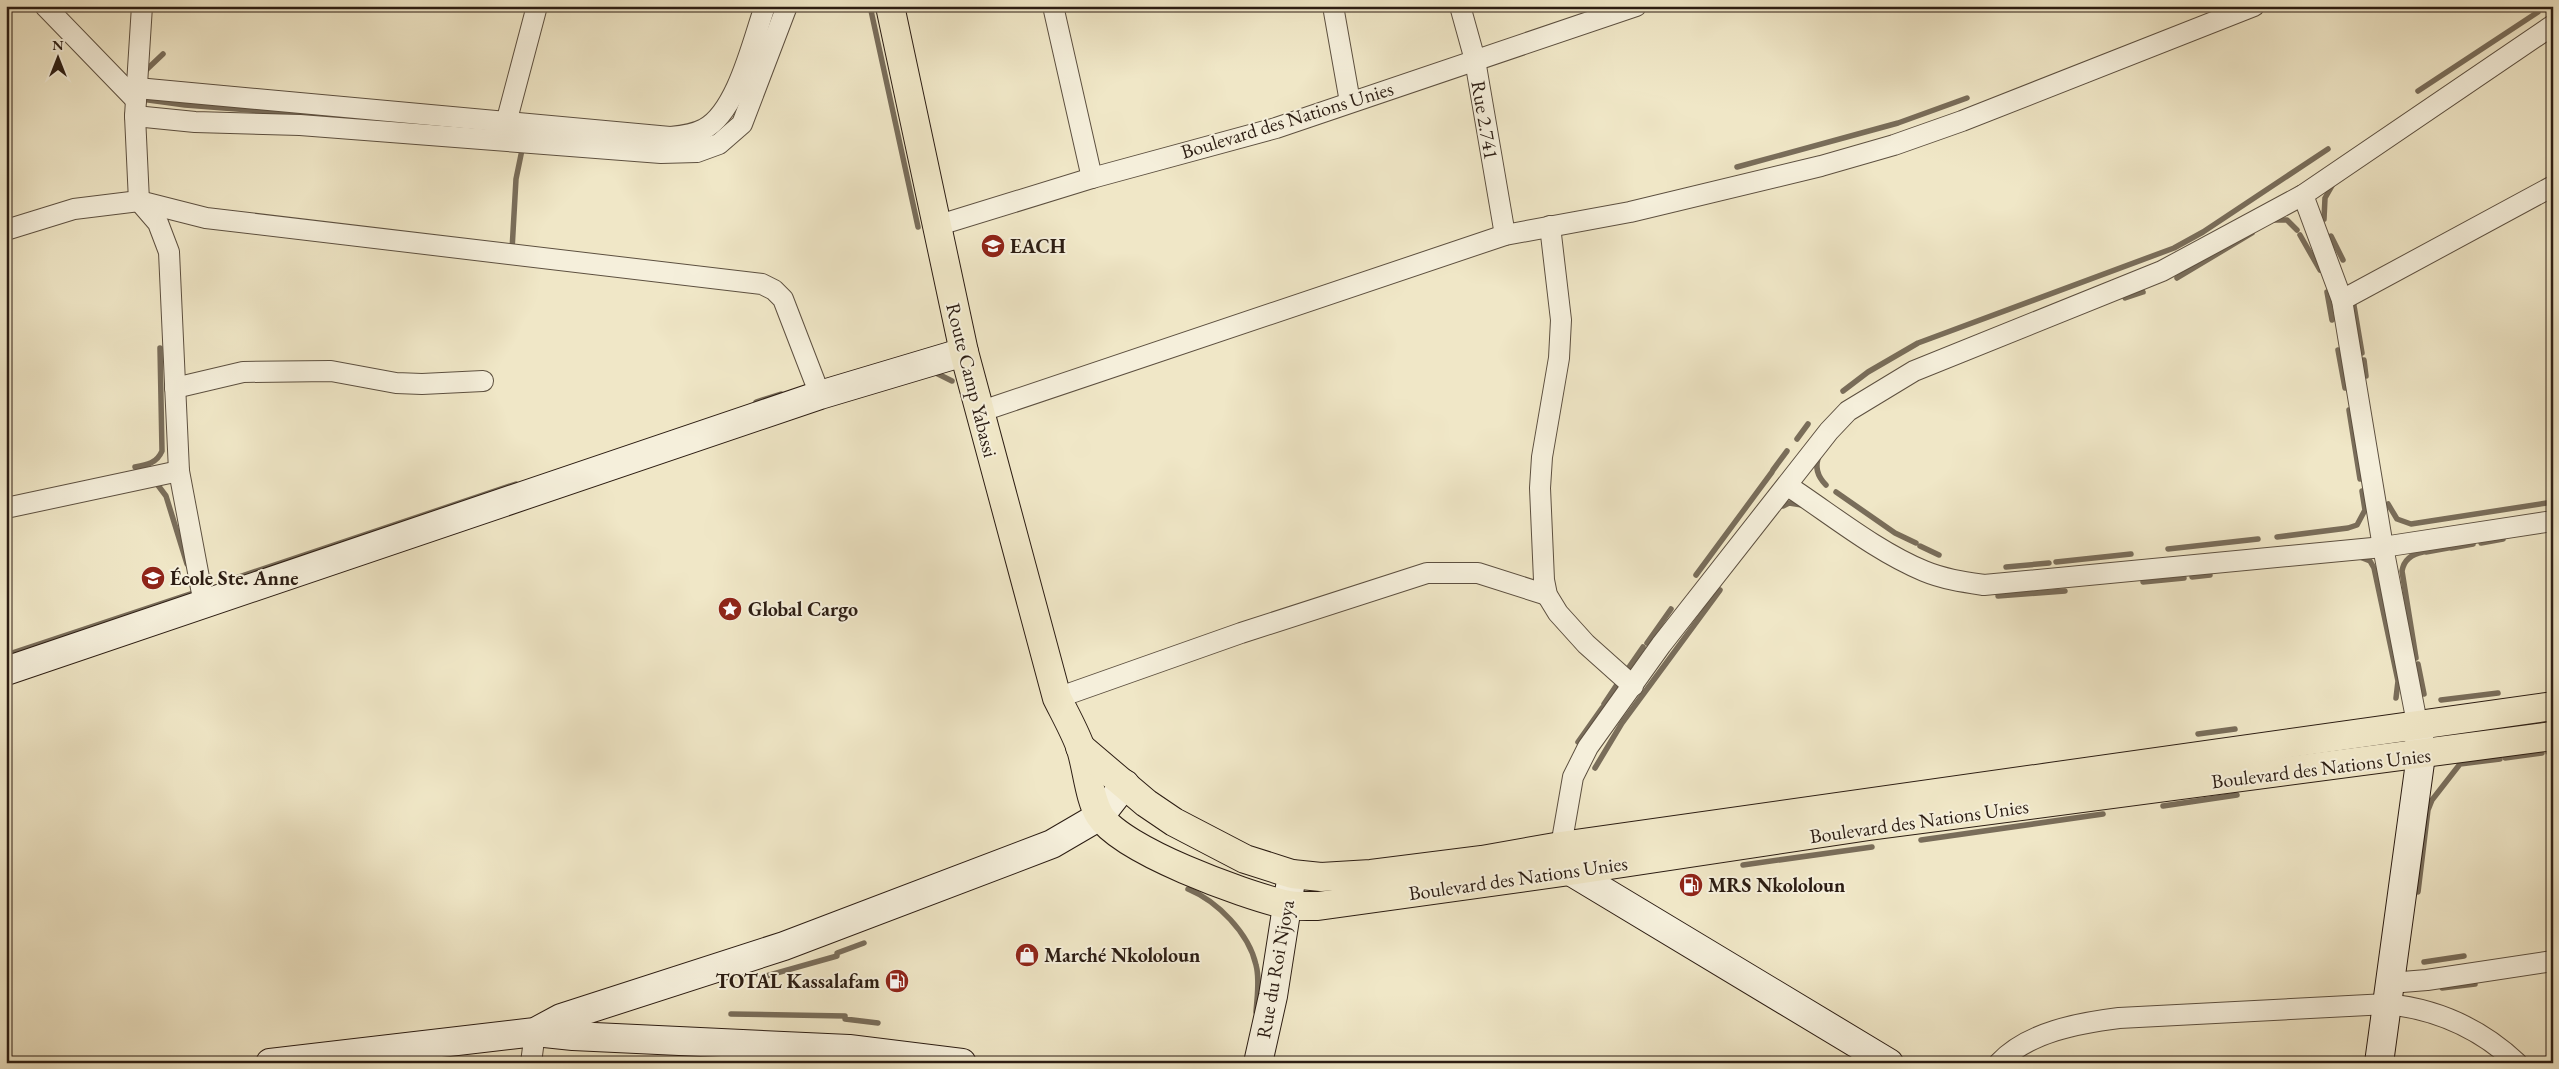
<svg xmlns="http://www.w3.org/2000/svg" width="2559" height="1069" font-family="'EB Garamond',serif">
	<rect width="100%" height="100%" fill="#f0e7c7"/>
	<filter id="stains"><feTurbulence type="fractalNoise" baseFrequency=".004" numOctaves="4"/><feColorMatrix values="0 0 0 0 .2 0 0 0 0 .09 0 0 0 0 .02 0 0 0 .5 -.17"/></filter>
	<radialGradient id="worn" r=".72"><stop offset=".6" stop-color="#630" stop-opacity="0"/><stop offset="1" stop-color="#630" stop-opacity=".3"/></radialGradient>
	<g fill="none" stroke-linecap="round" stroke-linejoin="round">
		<g stroke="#796d5a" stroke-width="5.5">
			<path d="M 870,6 L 918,227"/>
			<path d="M 143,73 L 163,54"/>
			<path d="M 2418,91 L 2538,12"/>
			<path d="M 141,99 L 185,105 L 378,120"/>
			<path d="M 1737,167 L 1898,123 L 1967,98"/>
			<path d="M 2324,219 L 2325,198 L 2333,184"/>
			<path d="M 2273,220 L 2287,220 L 2297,230"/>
			<path d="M 2300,235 L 2320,270"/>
			<path d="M 2331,236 L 2343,260"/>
			<path d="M 512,250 L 516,179 L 523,145"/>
			<path d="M 2177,278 L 2252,233"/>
			<path d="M 2327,292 L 2332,320"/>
			<path d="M 2125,298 L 2143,292"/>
			<path d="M 2353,300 L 2362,353"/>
			<path d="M 2338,350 L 2345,388"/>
			<path d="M 2364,360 L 2366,376"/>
			<path d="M 934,372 L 952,381"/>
			<path d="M 1843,391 L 1868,372 L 1918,343 L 2174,248 L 2203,232 L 2328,149"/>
			<path d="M 756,402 L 781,394"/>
			<path d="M 2349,410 L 2360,479"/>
			<path d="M 1797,439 L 1808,424"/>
			<path d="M 1819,456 C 1814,468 1818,477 1826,485"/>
			<path d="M 135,467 C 147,465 157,463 162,451 L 160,348"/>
			<path d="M 1773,470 L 1787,451"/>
			<path d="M 157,484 L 166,496 L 187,564"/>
			<path d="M 1836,492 L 1895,533 L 1916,543"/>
			<path d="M 2388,504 L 2397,519 L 2411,524 L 2553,502"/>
			<path d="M 1783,506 L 1789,503 L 1802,505"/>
			<path d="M 2277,537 L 2348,528 L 2357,525 L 2365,510 L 2362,491"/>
			<path d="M 2481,543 L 2503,539"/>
			<path d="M 1920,546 L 1939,555"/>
			<path d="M 2451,548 L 2473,544"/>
			<path d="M 2168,549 L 2258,539"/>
			<path d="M 2426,552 L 2448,548"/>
			<path d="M 2360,557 L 2370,561 L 2374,568 L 2398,681 L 2396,698"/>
			<path d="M 2056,562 L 2131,554"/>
			<path d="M 2006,567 L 2049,563"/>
			<path d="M 1696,575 L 1772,472"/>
			<path d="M 2192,577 L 2210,575"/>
			<path d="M 224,582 L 516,484"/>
			<path d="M 2143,582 L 2184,578"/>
			<path d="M 1998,596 L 2065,591"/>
			<path d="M 1647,643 L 1671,609"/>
			<path d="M 6,655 L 193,593"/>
			<path d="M 2416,658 L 2402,571 C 2404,559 2412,554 2423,552"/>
			<path d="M 2418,664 L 2424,694"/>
			<path d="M 1627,670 L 1643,647"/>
			<path d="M 2441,700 L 2498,693"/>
			<path d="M 1604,704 L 1618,683"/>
			<path d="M 2198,734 L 2235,729"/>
			<path d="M 1578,742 L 1602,708"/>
			<path d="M 2548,752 L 2553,752"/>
			<path d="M 2505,758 L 2542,753"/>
			<path d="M 1595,768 L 1622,723 L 1720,590"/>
			<path d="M 2163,806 L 2237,795"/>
			<path d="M 1921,840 L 2103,814"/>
			<path d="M 1743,865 L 1872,847"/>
			<path d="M 1188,889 C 1217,901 1249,933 1256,965 C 1260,980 1257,997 1256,1012"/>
			<path d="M 2418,892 L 2428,810 L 2432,800 L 2460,764 L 2500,759"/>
			<path d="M 2424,962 L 2464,956"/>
			<path d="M 762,977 L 837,956 L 837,953 L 864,943"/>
			<path d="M 2442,988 L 2475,984"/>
			<path d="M 731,1014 L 845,1016 L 845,1019 L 878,1023"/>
		</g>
		<g stroke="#5d5040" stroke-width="22">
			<g id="street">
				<path d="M 45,6 L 136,100"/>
				<path d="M 142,6 L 135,116 L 139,201 L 158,223 L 169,252 L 179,471 L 204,604"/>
				<path d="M 1053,6 L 1092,178"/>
				<path d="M 1333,6 L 1350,102"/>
				<path d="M 1460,6 L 1475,60 L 1505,235"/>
				<path d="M 137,88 L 670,137 C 681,136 693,135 704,129 C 737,112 753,40 765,6"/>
				<path d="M 135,116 L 195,122 L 300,125 L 661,153 L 697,152 L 719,144 L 742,124 L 787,6"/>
				<path d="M 506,123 L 537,6"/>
				<path d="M 2303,195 L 2342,300 L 2383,547 L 2417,723"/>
				<path d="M 936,226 L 1092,178 L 1276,128 L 1636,6"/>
				<path d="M 1550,226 L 1561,320 L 1559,358 L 1542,457 L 1540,488 L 1544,580 L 1547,595 L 1558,613 L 1586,644 L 1633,686"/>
				<path d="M 6,230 L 74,209 L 139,201 L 206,218 L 762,284 L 774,290 L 783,299 L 820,395"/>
				<path d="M 2342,300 L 2553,186"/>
				<path d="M 175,388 L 243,372 L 331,371 L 396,383 L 422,384 L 483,381"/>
				<path d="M 979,412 L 1505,235 L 1630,212 L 1821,166 L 1894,145 L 1962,121 L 2254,6"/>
				<path d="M 1788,486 C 1832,515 1876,551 1924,571 C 1943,579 1964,582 1984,585 L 2383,547 L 2553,521"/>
				<path d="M 6,508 L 179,471"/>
				<path d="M 1057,698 L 1241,633 L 1427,573 L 1478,573 L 1547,595"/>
				<path d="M 1561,846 L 1573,777 L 1588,747 L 1661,645 L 1829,431 L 1848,411 L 1914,371 L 2162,271 L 2303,195 L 2553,25"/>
				<path d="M 2390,983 L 2427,980 L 2553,961"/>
				<path d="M 531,1063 L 535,1032"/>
				<path d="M 1999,1063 C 2028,1032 2079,1023 2119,1018 L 2387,1004 C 2436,1009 2481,1029 2517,1063"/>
			</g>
		</g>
		<g stroke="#2c1d13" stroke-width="30">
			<g id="secondary">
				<path d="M 6,671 L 820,395 L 964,352"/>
				<path d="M 1564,856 L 1570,871 L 1889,1063"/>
				<path d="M 535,1032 L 573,1036 L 849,1049 L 962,1063"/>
				<path d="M 270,1063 L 535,1032 L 561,1018 L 784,946 L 1052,844 L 1100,816 L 1125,784"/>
				<path d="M 1258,1063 L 1273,996 L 1292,874"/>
				<path d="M 2379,1063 L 2421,755 L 2418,730"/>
			</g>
		</g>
		<g stroke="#2c1d13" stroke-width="30">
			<g id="primary">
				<path d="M 890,6 L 964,352 L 1057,698 C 1065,714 1074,730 1080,746 C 1087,766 1089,799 1100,816 C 1123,851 1242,894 1284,904 C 1294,907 1307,906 1318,906 L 1570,871 L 1869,826 L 2553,736"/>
				<path d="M 1080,747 L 1146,803 L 1174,822 L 1245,859 L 1292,874 L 1321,877 L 1371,874 L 1482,860 L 1561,846 L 2553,706"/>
			</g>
		</g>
		<use href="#street" stroke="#f5efdb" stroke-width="20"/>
		<use href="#secondary" stroke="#f5efdb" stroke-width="28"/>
		<use href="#primary" stroke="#f0e7c7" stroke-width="28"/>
	</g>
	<defs>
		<g id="school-disc" transform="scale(1.25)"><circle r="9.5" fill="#8f2418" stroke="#f5efdb"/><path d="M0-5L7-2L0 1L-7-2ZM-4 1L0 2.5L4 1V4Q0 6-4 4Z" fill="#fff"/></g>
		<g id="sight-disc" transform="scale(1.25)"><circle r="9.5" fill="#8f2418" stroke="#f5efdb"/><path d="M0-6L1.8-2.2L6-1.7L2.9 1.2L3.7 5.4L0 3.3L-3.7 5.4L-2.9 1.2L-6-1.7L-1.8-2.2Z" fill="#fff"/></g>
		<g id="fuel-disc" transform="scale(1.25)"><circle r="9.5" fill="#8f2418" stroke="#f5efdb"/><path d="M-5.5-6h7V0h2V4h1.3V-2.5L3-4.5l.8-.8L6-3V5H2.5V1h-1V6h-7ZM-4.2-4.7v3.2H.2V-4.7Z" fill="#fff"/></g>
		<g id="shop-disc" transform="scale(1.25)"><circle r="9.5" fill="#8f2418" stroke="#f5efdb"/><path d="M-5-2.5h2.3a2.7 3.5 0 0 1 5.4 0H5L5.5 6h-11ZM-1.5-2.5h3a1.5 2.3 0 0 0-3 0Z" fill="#fff"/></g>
	</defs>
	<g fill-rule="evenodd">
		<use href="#school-disc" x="993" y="246"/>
		<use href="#school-disc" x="153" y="578"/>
		<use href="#sight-disc" x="730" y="609"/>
		<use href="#fuel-disc" x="1691" y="885"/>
		<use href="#shop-disc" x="1027" y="955"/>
		<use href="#fuel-disc" x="897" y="981"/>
	</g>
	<g text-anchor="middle" stroke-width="4" stroke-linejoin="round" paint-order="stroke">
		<g font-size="20" fill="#2c1d13" stroke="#f5efdb">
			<text transform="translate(1287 120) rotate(-17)" y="7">Boulevard des Nations Unies</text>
			<text transform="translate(1485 120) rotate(80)" y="7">Rue 2.741</text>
			<text transform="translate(972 380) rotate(76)" y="7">Route Camp Yabassi</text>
			<text transform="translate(2321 768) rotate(-7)" y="7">Boulevard des Nations Unies</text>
			<text transform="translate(1919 821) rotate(-8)" y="7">Boulevard des Nations Unies</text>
			<text transform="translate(1518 878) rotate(-8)" y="7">Boulevard des Nations Unies</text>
			<text transform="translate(1275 969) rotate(-80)" y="7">Rue du Roi Njoya</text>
		</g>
		<g font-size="20" font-weight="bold" fill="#2c1d13" stroke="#f5efdb" text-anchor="start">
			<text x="1010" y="253">EACH</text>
			<text x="170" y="585">École Ste. Anne</text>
			<text x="748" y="616">Global Cargo</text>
			<text x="1708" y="892">MRS Nkololoun</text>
			<text x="1044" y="962">Marché Nkololoun</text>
			<text x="880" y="988" text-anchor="end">TOTAL Kassalafam</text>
		</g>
	</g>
	<rect width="2559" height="1069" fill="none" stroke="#f0e7c7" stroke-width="25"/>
	<rect x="8" y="8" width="2544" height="1054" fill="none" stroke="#2c1d13" stroke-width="2.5"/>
	<rect x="12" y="12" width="2534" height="1044" fill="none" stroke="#2c1d13"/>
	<g transform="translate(58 58)" stroke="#f5efdb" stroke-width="4" paint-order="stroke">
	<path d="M0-4L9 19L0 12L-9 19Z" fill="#2c1d13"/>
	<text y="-8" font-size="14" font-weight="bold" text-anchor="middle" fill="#2c1d13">N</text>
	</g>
	<rect width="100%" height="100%" filter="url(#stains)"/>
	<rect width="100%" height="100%" fill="url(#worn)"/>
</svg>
